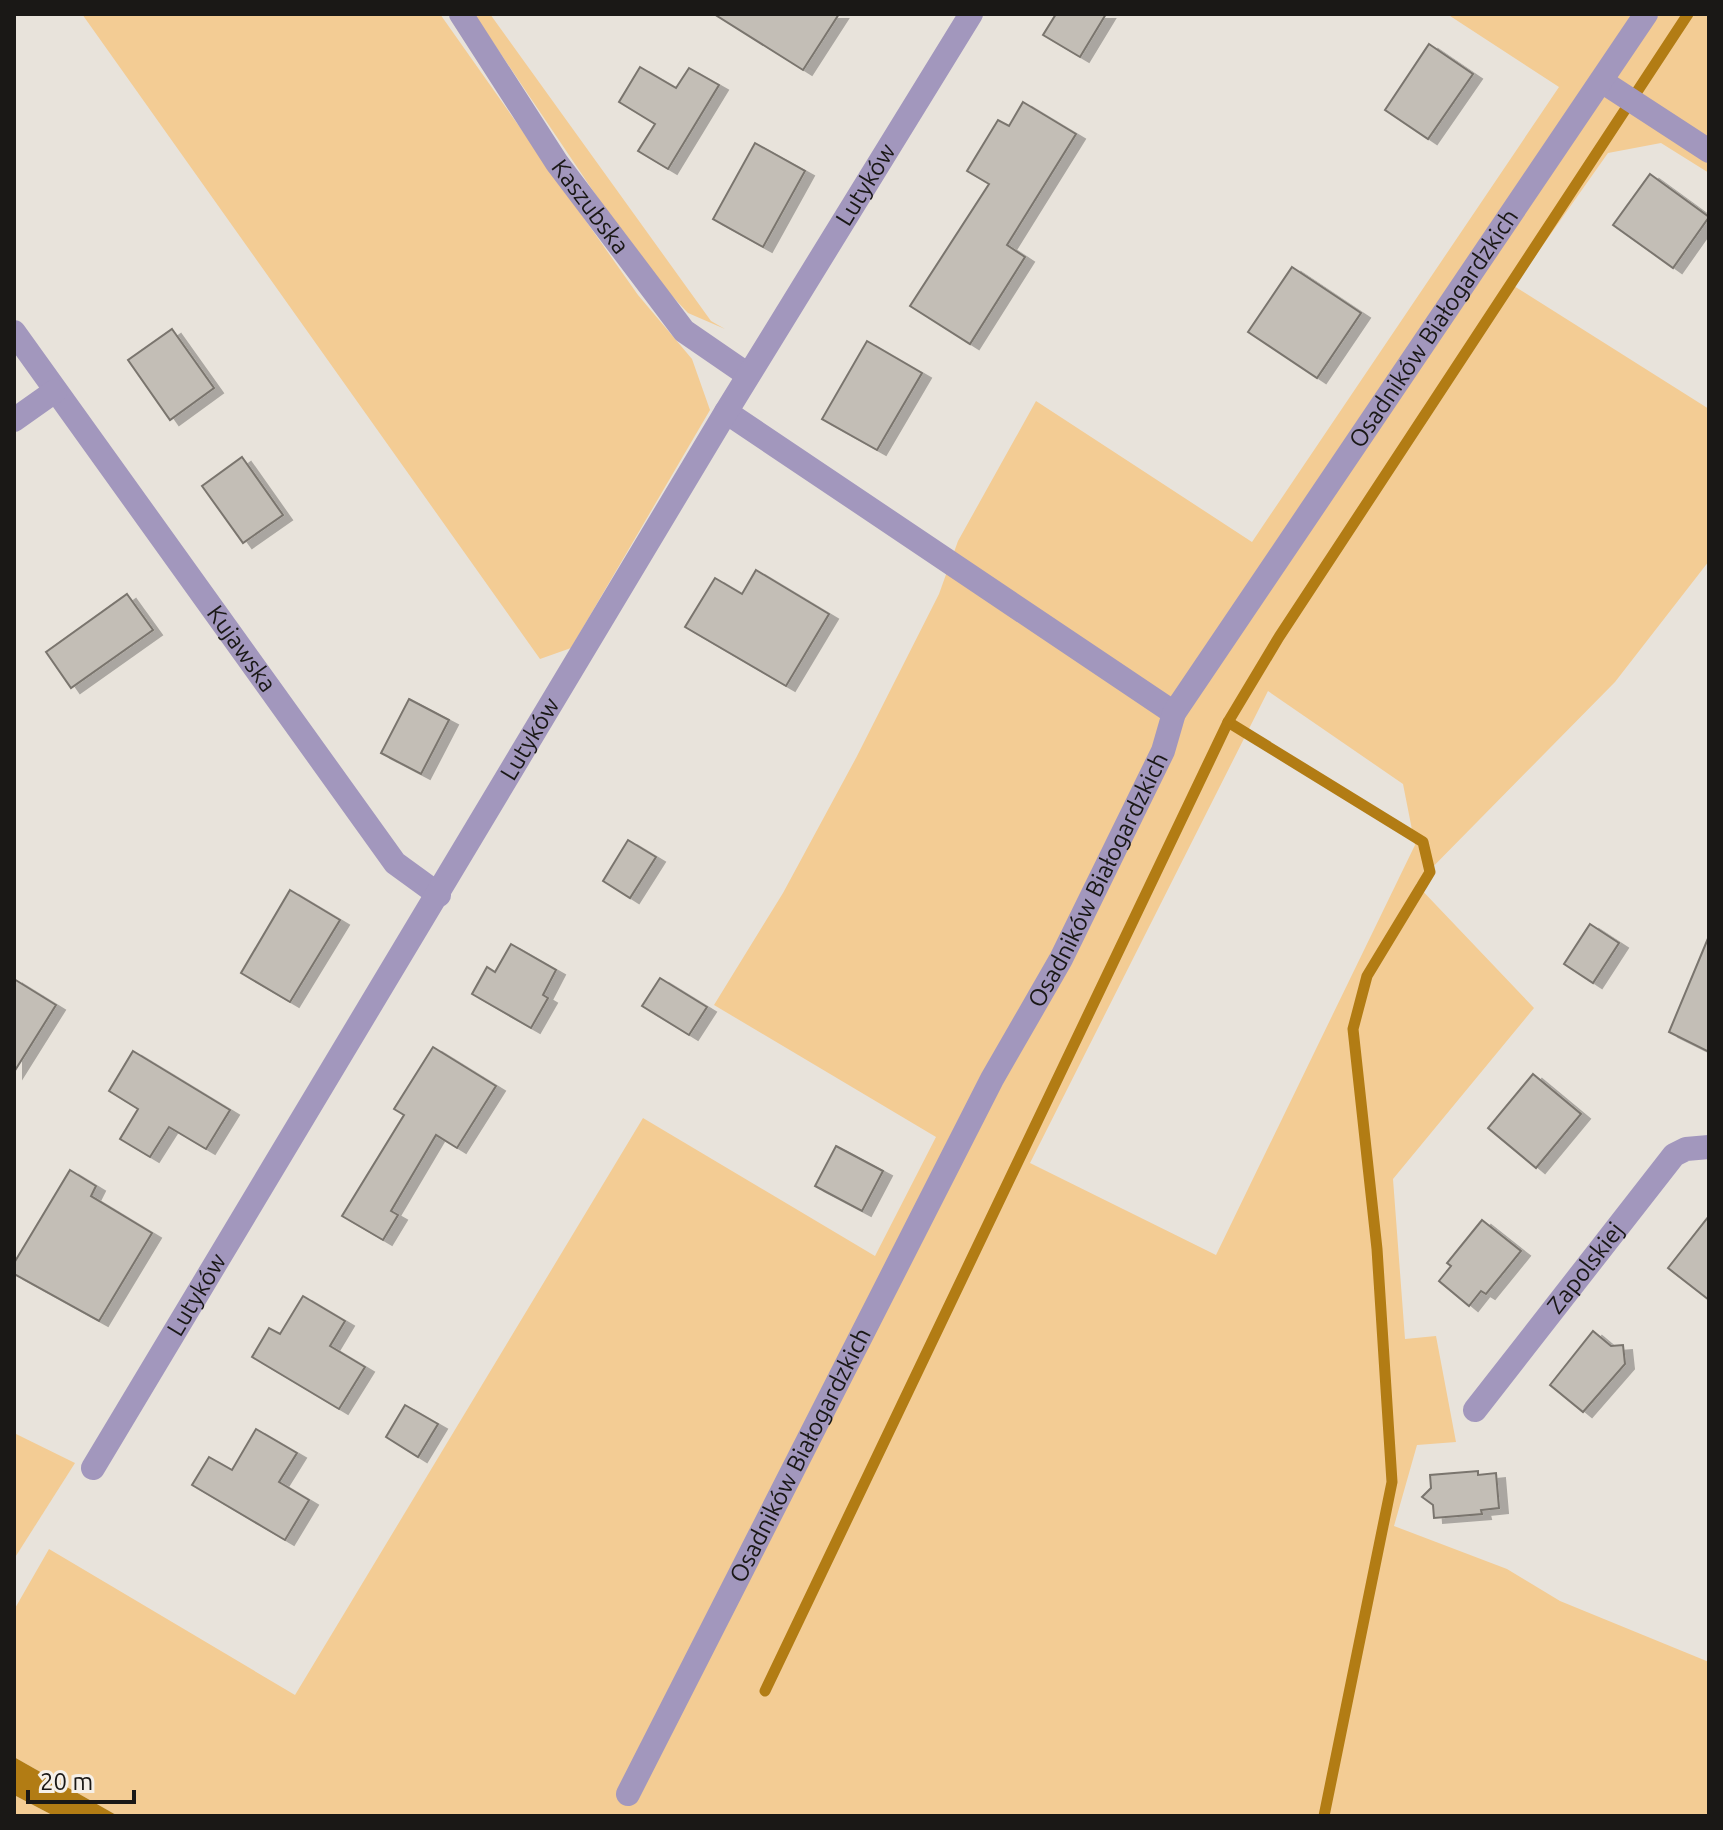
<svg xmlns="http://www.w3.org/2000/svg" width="1723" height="1830" font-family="Ubuntu,sans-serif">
	<defs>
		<filter id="shadow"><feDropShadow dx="9" dy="5" stdDeviation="0" flood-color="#0004"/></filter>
	</defs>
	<rect width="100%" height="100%" fill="#e8e3db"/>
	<g fill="#f3cc94" fill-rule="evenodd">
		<path d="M 82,14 L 440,14 L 638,295 L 692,359 L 710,410 L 571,648 L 540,659 Z"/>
		<path d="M 474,14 L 490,14 L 711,321 L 725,329 L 688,313 L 643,265 Z"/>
		<path d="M 1447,14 L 1709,14 L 1709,173 L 1661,143 L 1608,153 L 1514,286 L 1709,409 L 1709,561 L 1615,682 L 1416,884 L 1534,1008 L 1393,1179 L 1405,1339 L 1436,1336 L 1456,1442 L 1417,1445 L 1394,1526 L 1507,1569 L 1560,1601 L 1709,1662 L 1709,1816 L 118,1816 L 14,1757 L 14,1610 L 49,1549 L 295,1695 L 643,1118 L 875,1256 L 936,1137 L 714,1005 L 783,893 L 856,758 L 939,594 L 958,541 L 1036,401 L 1252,542 L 1559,87 ZM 1268,691 L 1403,784 L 1415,845 L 1216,1255 L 1030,1163 Z"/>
		<path d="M 14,1433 L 75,1463 L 14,1559 Z"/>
		<path d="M 14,1795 L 54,1816 L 14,1816 Z"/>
	</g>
	<path fill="#b27c14" d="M 14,1757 L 118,1816 L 54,1816 L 14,1795 Z"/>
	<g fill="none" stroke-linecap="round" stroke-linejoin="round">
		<g stroke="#b27c14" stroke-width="11">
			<path d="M 1228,722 L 1423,842 L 1430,872 L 1367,976 L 1353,1029 L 1377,1249 L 1392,1482 L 1324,1816"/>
			<path d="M 765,1691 L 1228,722 L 1279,637 L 1688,14"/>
		</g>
	</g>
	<g fill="#c3beb6" stroke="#7a756e" stroke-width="2" filter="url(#shadow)">
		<path d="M 714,14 L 839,14 L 803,70 Z"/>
		<path d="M 1056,14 L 1106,14 L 1080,57 L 1043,35 Z"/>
		<path d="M 1429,44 L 1473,74 L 1428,139 L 1385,110 Z"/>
		<path d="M 640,67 L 676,88 L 689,68 L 719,85 L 668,169 L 638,151 L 655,124 L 619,102 Z"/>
		<path d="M 1023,102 L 1076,134 L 1007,245 L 1025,257 L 970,344 L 910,306 L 989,184 L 967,171 L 998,120 L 1009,126 Z"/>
		<path d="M 755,143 L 805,171 L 763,247 L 713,219 Z"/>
		<path d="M 1650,174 L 1709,217 L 1673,268 L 1613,225 Z"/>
		<path d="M 1292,267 L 1361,313 L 1317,378 L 1248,332 Z"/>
		<path d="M 172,329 L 214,388 L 170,420 L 128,360 Z"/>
		<path d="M 867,341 L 922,373 L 877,450 L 822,419 Z"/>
		<path d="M 242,457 L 283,515 L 243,543 L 202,486 Z"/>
		<path d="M 756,570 L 829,614 L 786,686 L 685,627 L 715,578 L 742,594 Z"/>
		<path d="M 127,594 L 153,630 L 71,688 L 46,652 Z"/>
		<path d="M 409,699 L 449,720 L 421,774 L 381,753 Z"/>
		<path d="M 628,840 L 656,857 L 630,898 L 603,881 Z"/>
		<path d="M 290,890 L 340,920 L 290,1002 L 241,973 Z"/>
		<path d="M 1590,924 L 1619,943 L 1593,983 L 1564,964 Z"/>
		<path d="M 1709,936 L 1709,1052 L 1669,1032 Z"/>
		<path d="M 511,944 L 556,970 L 543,995 L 548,998 L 531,1028 L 472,994 L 487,967 L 495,972 Z"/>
		<path d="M 660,978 L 707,1007 L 689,1035 L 642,1006 Z"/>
		<path d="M 14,979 L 56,1005 L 14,1072 Z"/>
		<path d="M 433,1047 L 496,1086 L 457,1148 L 436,1135 L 391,1211 L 398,1215 L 383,1240 L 342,1216 L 404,1115 L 394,1109 Z"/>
		<path d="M 133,1051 L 230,1110 L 206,1149 L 169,1127 L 150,1157 L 120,1139 L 138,1109 L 109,1091 Z"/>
		<path d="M 1533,1074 L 1581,1114 L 1536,1168 L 1488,1128 Z"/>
		<path d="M 836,1146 L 883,1171 L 862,1211 L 815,1186 Z"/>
		<path d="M 70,1170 L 96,1186 L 91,1196 L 152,1233 L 99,1321 L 14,1274 L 14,1263 Z"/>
		<path d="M 1709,1216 L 1709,1300 L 1668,1268 Z"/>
		<path d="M 1482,1220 L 1521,1251 L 1486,1294 L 1481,1291 L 1469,1306 L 1439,1281 L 1451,1266 L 1447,1263 Z"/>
		<path d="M 303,1296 L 345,1321 L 330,1346 L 365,1367 L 339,1409 L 252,1357 L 269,1328 L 280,1334 Z"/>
		<path d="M 1593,1331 L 1611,1346 L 1623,1345 L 1625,1364 L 1583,1412 L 1550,1385 Z"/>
		<path d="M 405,1405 L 438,1424 L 418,1457 L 386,1437 Z"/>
		<path d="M 256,1429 L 297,1453 L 279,1482 L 309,1500 L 285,1540 L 192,1485 L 209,1457 L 232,1470 Z"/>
		<path d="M 1478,1471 L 1478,1475 L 1496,1473 L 1499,1508 L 1481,1510 L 1482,1514 L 1434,1518 L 1433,1505 L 1422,1497 L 1431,1488 L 1430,1475 Z"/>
	</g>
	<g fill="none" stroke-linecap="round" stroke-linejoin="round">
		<g stroke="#a297bd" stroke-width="24">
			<path id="s1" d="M 461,14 L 557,163 L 684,331 L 748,375"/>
			<path d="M 1603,82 L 1709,151"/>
			<path id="s2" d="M 14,332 L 395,863 L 439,895"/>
			<path d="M 726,412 L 1174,713"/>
			<path d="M 14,420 L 55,391"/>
			<path id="s3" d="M 1475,1410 L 1674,1155 L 1686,1149 L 1709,1147"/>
			<path id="s4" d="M 93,1468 L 726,412 L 971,14"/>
			<path id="s5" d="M 628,1794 L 992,1079 L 1061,959 L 1163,751 L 1174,713 L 1646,14"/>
		</g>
	</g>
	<g text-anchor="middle" stroke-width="8" stroke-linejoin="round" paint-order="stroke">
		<g font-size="24" fill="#1a1816" stroke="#f6f0e8">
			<text dy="8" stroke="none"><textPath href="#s4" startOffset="1498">Lutyków</textPath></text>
			<text dy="8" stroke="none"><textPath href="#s1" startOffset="232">Kaszubska</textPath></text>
			<text dy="8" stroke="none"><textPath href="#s5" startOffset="1676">Osadników Białogardzkich</textPath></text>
			<text dy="8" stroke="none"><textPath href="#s2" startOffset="390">Kujawska</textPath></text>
			<text dy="8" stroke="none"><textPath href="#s4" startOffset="850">Lutyków</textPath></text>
			<text dy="8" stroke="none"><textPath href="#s5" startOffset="1028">Osadników Białogardzkich</textPath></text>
			<text dy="8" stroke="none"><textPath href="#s3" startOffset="180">Zapolskiej</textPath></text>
			<text dy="8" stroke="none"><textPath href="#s4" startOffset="202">Lutyków</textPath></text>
			<text dy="8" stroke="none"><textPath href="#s5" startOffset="380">Osadników Białogardzkich</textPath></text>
		</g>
	</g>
	<rect width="1723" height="1830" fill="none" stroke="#1a1816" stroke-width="32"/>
	<path d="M28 1790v12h106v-12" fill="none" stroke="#1a1816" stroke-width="4"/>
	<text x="40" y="1790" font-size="24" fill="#1a1816" stroke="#f6f0e8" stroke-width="6" paint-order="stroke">20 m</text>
</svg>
